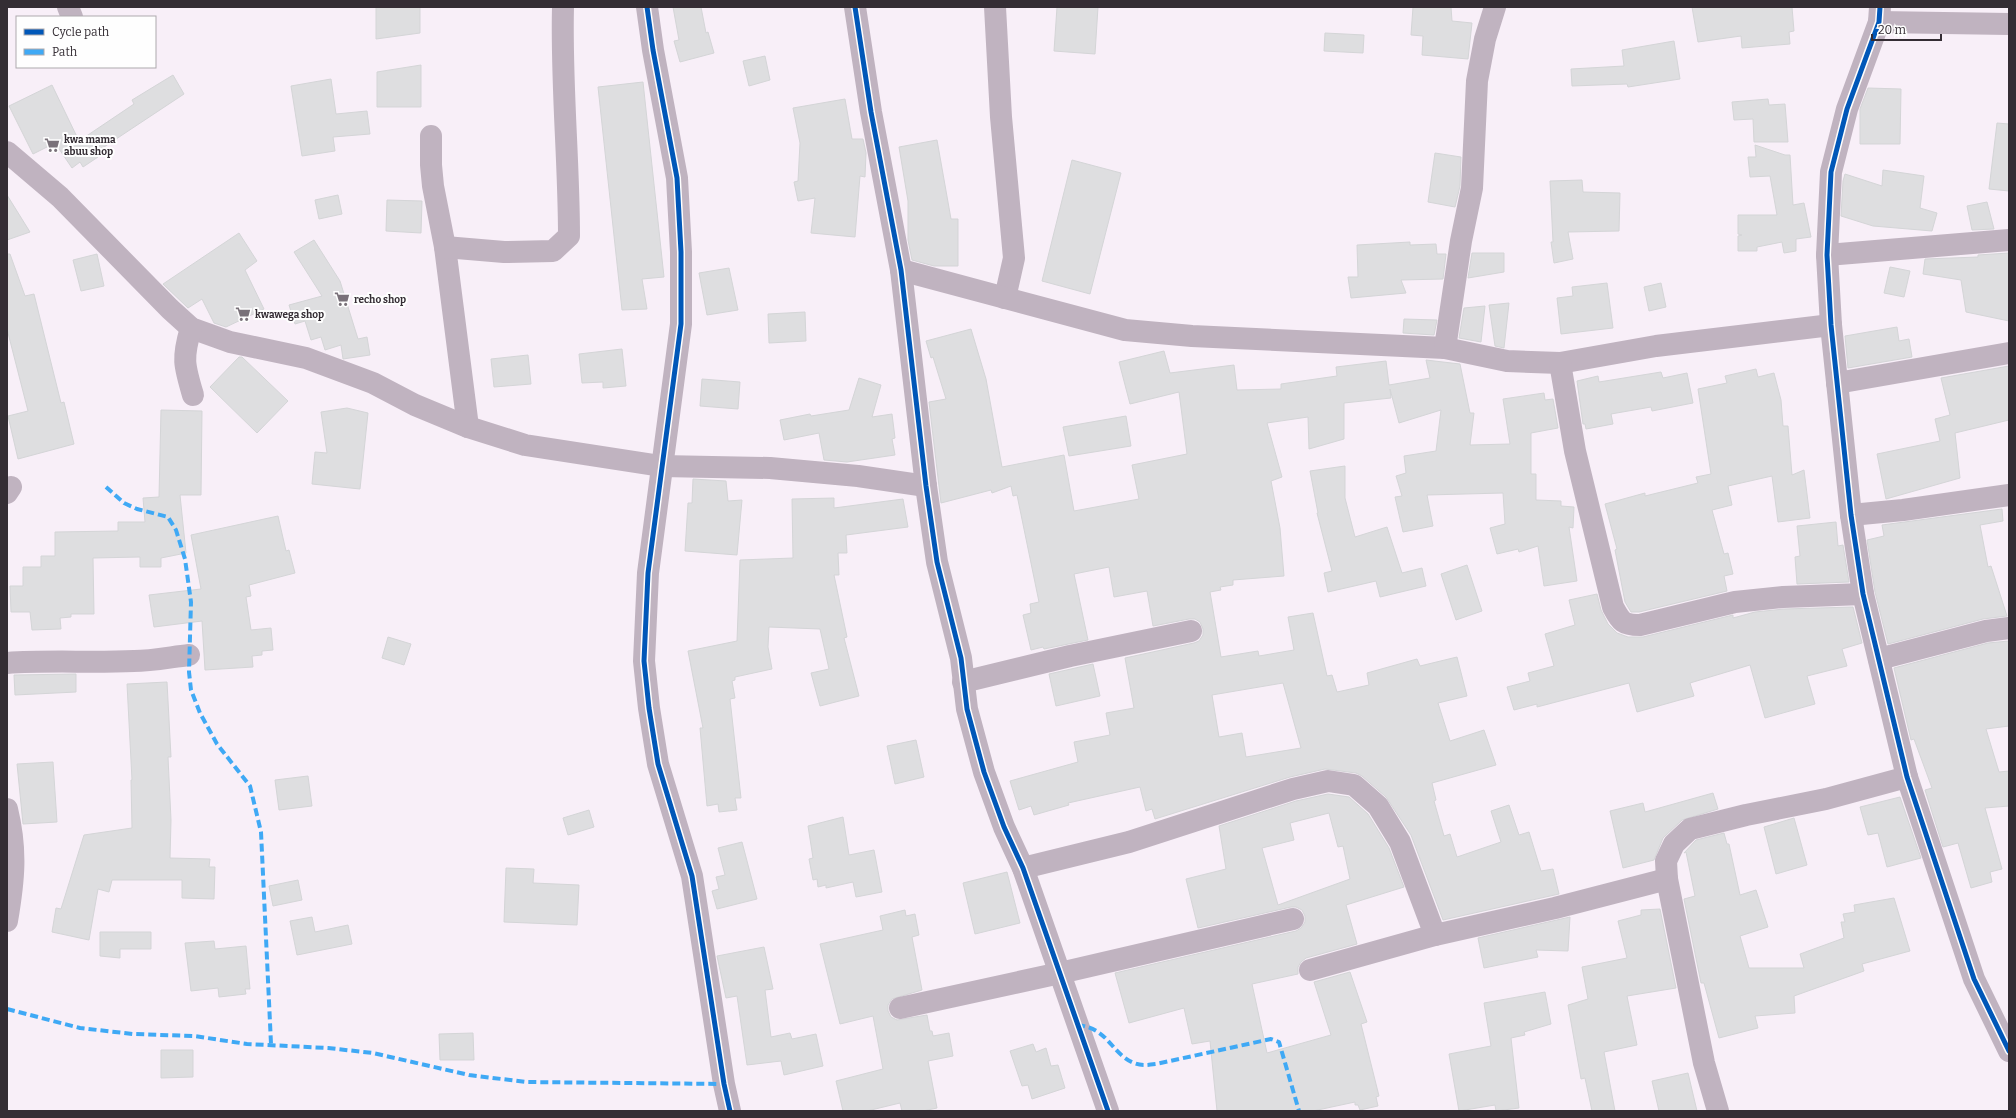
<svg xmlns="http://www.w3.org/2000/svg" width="2016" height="1118" font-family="Bitter,serif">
	<rect width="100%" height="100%" fill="#f8eff8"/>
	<g fill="#dedee0" stroke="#d4d5d7" fill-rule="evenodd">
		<path d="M 376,7 L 420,7 L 420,33 L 376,39 Z"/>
		<path d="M 673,7 L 701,7 L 706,33 L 708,32 L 714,53 L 680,62 L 674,41 L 679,40 Z"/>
		<path d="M 1057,7 L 1098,7 L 1095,54 L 1054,51 Z"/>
		<path d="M 1413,7 L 1451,7 L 1452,21 L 1472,23 L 1468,59 L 1422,55 L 1423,36 L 1411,35 Z"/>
		<path d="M 1692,7 L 1792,7 L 1794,31 L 1789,32 L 1790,44 L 1742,48 L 1741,36 L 1698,42 Z"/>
		<path d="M 1325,33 L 1364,35 L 1363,53 L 1324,51 Z"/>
		<path d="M 1674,41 L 1680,79 L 1628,87 L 1627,84 L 1572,86 L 1571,69 L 1624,66 L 1622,50 Z"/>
		<path d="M 765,56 L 770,80 L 749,86 L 743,61 Z"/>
		<path d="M 421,65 L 421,107 L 377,107 L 377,72 Z"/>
		<path d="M 173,75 L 184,94 L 95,153 L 98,157 L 83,167 L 80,162 L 72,168 L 55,143 L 33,154 L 9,106 L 52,85 L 79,141 L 134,104 L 132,100 Z"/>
		<path d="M 331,79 L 336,114 L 367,111 L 370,134 L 333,137 L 335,151 L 302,156 L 291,86 Z"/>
		<path d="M 643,82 L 664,277 L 642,279 L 647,309 L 622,310 L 598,87 Z"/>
		<path d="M 1868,88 L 1901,89 L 1900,144 L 1860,144 L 1860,109 Z"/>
		<path d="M 845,99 L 852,139 L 863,139 L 866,153 L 865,177 L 860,176 L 855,237 L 811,233 L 815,198 L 798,201 L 794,182 L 798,181 L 800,143 L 793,108 Z"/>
		<path d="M 1768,99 L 1769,105 L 1785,104 L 1788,142 L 1754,142 L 1753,119 L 1734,120 L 1732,102 Z"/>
		<path d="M 1997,123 L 2009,124 L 2009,191 L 1989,189 Z"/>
		<path d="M 937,140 L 951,219 L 958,219 L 958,266 L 934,266 L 912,260 L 908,240 L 908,201 L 899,147 Z"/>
		<path d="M 1755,145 L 1785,155 L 1790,155 L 1793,205 L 1804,203 L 1811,237 L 1796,239 L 1796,251 L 1784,253 L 1782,242 L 1757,247 L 1757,251 L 1738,251 L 1738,236 L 1742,235 L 1738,234 L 1738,215 L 1777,215 L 1770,176 L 1750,177 L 1748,157 L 1756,157 Z"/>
		<path d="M 1435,153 L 1461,157 L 1460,186 L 1455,207 L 1428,202 Z"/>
		<path d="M 1072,160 L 1121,173 L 1090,294 L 1042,281 Z"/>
		<path d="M 1883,170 L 1924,176 L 1920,208 L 1937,213 L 1932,231 L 1873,226 L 1841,216 L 1843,181 L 1845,174 L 1882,186 Z"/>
		<path d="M 1582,180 L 1583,192 L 1620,193 L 1619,231 L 1568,232 L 1573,259 L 1554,263 L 1551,242 L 1553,242 L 1550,181 Z"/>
		<path d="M 7,195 L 30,232 L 7,240 Z"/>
		<path d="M 338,195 L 342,214 L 319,219 L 315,200 Z"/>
		<path d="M 387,200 L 422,201 L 421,233 L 386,231 Z"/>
		<path d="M 1987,202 L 1994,229 L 1972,230 L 1967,206 Z"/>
		<path d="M 239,233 L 257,261 L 245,270 L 264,309 L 226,327 L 214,323 L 202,299 L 188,308 L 163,284 Z"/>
		<path d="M 314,240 L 340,281 L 358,339 L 367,337 L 370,355 L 343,359 L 341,345 L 325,350 L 321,337 L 311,340 L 305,321 L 295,324 L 289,305 L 322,296 L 294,252 Z"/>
		<path d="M 1410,242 L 1410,245 L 1436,244 L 1437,254 L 1446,254 L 1443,279 L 1401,280 L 1406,293 L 1351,298 L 1348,277 L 1358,277 L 1357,245 Z"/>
		<path d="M 1472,253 L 1504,253 L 1504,272 L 1468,278 Z"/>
		<path d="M 2009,253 L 2009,321 L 1966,312 L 1961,280 L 1923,274 L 1925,259 L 1978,257 L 1978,255 Z"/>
		<path d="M 7,254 L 10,254 L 25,296 L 34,294 L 61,403 L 64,402 L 74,444 L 18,459 L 8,416 L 28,411 L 7,329 Z"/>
		<path d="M 97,254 L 104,286 L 81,291 L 73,260 Z"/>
		<path d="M 1890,267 L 1910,271 L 1904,297 L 1884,293 Z"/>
		<path d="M 729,268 L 738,310 L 707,315 L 699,273 Z"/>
		<path d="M 1607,283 L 1613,328 L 1561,334 L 1557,298 L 1573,296 L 1572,287 Z"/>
		<path d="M 1661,283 L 1666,307 L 1649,311 L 1644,287 Z"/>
		<path d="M 1509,303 L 1504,348 L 1495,346 L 1489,305 Z"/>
		<path d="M 1485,306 L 1481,342 L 1459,338 L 1464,308 Z"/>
		<path d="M 805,312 L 806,341 L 769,343 L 768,314 Z"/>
		<path d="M 1404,319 L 1437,320 L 1434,335 L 1403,333 Z"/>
		<path d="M 1897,327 L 1899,341 L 1909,339 L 1912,357 L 1848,368 L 1845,336 Z"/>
		<path d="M 971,329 L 986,379 L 1002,467 L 1064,455 L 1074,511 L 1139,499 L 1132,465 L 1187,454 L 1179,392 L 1130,404 L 1119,362 L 1164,351 L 1170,373 L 1234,365 L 1237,390 L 1281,389 L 1281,384 L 1337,376 L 1336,367 L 1386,361 L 1389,385 L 1430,378 L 1426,360 L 1460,364 L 1470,413 L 1474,413 L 1470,445 L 1510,444 L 1503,399 L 1544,393 L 1545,400 L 1553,399 L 1558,428 L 1531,433 L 1531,474 L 1536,474 L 1536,500 L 1561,501 L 1561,506 L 1574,507 L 1573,528 L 1569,527 L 1577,581 L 1544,586 L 1538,546 L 1519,552 L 1518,549 L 1497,554 L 1490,528 L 1505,524 L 1503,493 L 1427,495 L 1433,526 L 1403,532 L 1395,497 L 1402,496 L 1396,476 L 1406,473 L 1404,456 L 1436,451 L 1441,410 L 1399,423 L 1390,389 L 1391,398 L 1344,403 L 1344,439 L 1309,449 L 1308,417 L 1267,423 L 1282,477 L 1271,481 L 1280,528 L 1284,576 L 1233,580 L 1233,585 L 1220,587 L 1221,590 L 1210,592 L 1221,657 L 1258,651 L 1259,656 L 1294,650 L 1288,617 L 1313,613 L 1327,676 L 1332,675 L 1337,692 L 1369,685 L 1367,673 L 1417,659 L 1420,666 L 1457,657 L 1467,696 L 1438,703 L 1450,741 L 1484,730 L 1496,765 L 1432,783 L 1436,800 L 1434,801 L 1444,836 L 1450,834 L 1457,857 L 1501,842 L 1491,811 L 1509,805 L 1519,835 L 1529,832 L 1541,871 L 1553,869 L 1559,894 L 1443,920 L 1411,835 L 1386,797 L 1362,776 L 1356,773 L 1325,769 L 1290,777 L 1155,819 L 1152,809 L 1146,811 L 1140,787 L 1068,803 L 1069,805 L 1034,815 L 1031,806 L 1019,810 L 1010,781 L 1078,762 L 1074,742 L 1110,735 L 1106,713 L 1134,708 L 1125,658 L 1194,643 L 1199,641 L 1203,635 L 1203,629 L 1200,622 L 1195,619 L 1189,619 L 1153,626 L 1147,591 L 1114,597 L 1109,567 L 1074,574 L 1088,640 L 1044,649 L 1043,647 L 1031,650 L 1023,615 L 1031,613 L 1030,604 L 1039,602 L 1017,495 L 1013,496 L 1011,486 L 992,493 L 991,490 L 941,503 L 929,402 L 946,399 L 933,357 L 931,358 L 926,341 ZM 1283,683 L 1301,748 L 1246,757 L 1242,733 L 1219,737 L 1212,695 Z"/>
		<path d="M 622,349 L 626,386 L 603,388 L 603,382 L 582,383 L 579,354 Z"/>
		<path d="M 528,355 L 531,384 L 494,387 L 491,359 Z"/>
		<path d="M 239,357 L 242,357 L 288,401 L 257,433 L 210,387 Z"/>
		<path d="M 2009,366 L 2009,420 L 1955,433 L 1960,478 L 1886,499 L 1877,454 L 1940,441 L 1935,419 L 1950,415 L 1941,378 Z"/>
		<path d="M 1756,369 L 1758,377 L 1774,373 L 1781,400 L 1783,426 L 1788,426 L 1792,475 L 1804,470 L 1810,518 L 1778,522 L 1772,476 L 1728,486 L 1732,505 L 1712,510 L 1724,554 L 1728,553 L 1733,574 L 1724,576 L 1727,591 L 1639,612 L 1631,612 L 1625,602 L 1615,550 L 1617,549 L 1605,504 L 1645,493 L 1645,496 L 1698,483 L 1696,477 L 1711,474 L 1698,389 L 1727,383 L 1725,376 Z"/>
		<path d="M 1661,372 L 1663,378 L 1687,373 L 1693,403 L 1652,411 L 1651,407 L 1611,414 L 1613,424 L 1586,429 L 1585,424 L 1583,424 L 1577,381 L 1598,376 L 1599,382 Z"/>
		<path d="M 859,378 L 881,385 L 872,417 L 892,414 L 895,438 L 892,439 L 895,455 L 847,462 L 824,460 L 819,433 L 784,440 L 780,420 L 810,414 L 811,416 L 849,410 Z"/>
		<path d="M 702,379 L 740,382 L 738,409 L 700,406 Z"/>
		<path d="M 347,408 L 368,413 L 360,489 L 312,484 L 315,452 L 327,453 L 321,412 Z"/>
		<path d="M 161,410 L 202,411 L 201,495 L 180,495 L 186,553 L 161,558 L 161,567 L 140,567 L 140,557 L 93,558 L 94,614 L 71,614 L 71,617 L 60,618 L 61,629 L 32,630 L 30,612 L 11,612 L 10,586 L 23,586 L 23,567 L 41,567 L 41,556 L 55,556 L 55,532 L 118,531 L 118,522 L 145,522 L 143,498 L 159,497 Z"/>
		<path d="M 1126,416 L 1131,446 L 1069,456 L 1063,427 Z"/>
		<path d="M 1345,466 L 1345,498 L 1355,537 L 1387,527 L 1402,573 L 1422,568 L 1426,586 L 1380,597 L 1376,581 L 1328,592 L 1324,573 L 1332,571 L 1317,513 L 1318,513 L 1310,471 Z"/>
		<path d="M 693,479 L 726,481 L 728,501 L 742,500 L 737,555 L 685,551 L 688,503 L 692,503 Z"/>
		<path d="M 834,498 L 834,508 L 903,499 L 908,527 L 846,535 L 847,553 L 838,553 L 839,575 L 834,575 L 847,637 L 844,638 L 859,696 L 820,706 L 811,673 L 829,669 L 820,629 L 769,627 L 768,647 L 772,669 L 735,677 L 735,680 L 732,681 L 735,698 L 730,699 L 741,798 L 735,798 L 737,810 L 719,812 L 718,804 L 707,806 L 700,728 L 703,728 L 688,651 L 737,641 L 740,560 L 793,558 L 792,499 Z"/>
		<path d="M 2002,509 L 2003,521 L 1980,525 L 1988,567 L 1991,566 L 2007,616 L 1983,619 L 1888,644 L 1875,592 L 1867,540 L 1884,536 L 1882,525 Z"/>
		<path d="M 278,516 L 286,551 L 289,550 L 295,573 L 249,585 L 251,596 L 246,597 L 251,630 L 271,628 L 273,650 L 262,651 L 262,655 L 252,656 L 253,667 L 205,670 L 202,621 L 154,627 L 149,595 L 201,589 L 191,535 Z"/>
		<path d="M 1836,522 L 1838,546 L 1843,545 L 1849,582 L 1797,584 L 1795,557 L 1800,556 L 1797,526 Z"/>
		<path d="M 1467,565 L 1482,611 L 1456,620 L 1441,574 Z"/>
		<path d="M 1597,594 L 1601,610 L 1608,624 L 1617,633 L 1628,637 L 1643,637 L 1733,615 L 1733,618 L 1755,612 L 1784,609 L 1853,607 L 1862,643 L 1842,649 L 1847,666 L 1807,676 L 1815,704 L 1765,718 L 1750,665 L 1690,683 L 1694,696 L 1637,712 L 1629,683 L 1537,707 L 1537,704 L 1514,710 L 1507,687 L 1530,681 L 1528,673 L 1554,666 L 1545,634 L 1575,625 L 1569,600 Z"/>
		<path d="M 388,637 L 411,644 L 404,665 L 382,658 Z"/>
		<path d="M 2009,641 L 2009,726 L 1986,729 L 1999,772 L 2009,771 L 2009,806 L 1985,808 L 2002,869 L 1990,872 L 1992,882 L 1971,888 L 1958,843 L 1943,847 L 1925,790 L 1932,788 L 1914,739 L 1911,740 L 1894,668 L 1988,643 Z"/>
		<path d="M 1093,664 L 1100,696 L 1056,706 L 1049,674 Z"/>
		<path d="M 76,674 L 76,692 L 15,695 L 14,675 Z"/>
		<path d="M 167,682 L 171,757 L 168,757 L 171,820 L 170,858 L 210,859 L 209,867 L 215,867 L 214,899 L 182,898 L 182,880 L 112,880 L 109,892 L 98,889 L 89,940 L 52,932 L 56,908 L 61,909 L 84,835 L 132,828 L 131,780 L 132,780 L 127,684 Z"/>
		<path d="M 916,740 L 924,777 L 895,784 L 887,746 Z"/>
		<path d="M 53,762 L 57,822 L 23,824 L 17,764 Z"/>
		<path d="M 308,776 L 312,806 L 279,810 L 275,780 Z"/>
		<path d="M 1713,793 L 1718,809 L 1682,820 L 1663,838 L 1654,860 L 1623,868 L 1610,811 L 1643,803 L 1645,812 Z"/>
		<path d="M 1328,794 L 1349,797 L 1368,814 L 1389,848 L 1404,887 L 1346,905 L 1357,944 L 1306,958 L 1301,962 L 1298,967 L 1298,974 L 1252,984 L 1267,1053 L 1331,1035 L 1314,982 L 1350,972 L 1367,1022 L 1361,1024 L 1379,1096 L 1376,1097 L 1378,1106 L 1360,1110 L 1358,1105 L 1355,1105 L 1355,1102 L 1313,1111 L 1217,1111 L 1210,1041 L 1192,1044 L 1184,1008 L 1129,1023 L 1115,973 L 1296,931 L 1301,928 L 1305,922 L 1305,916 L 1302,910 L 1296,907 L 1291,907 L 1198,928 L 1186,879 L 1226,869 L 1219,826 L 1296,801 ZM 1329,813 L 1338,847 L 1343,846 L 1350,879 L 1278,905 L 1262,848 L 1294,840 L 1290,823 Z"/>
		<path d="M 1900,797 L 1921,858 L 1887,867 L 1878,833 L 1868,835 L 1860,807 Z"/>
		<path d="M 589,810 L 594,827 L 568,835 L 563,818 Z"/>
		<path d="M 843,817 L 849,855 L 874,850 L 882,892 L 856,897 L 853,882 L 826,888 L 826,885 L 818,887 L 817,879 L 813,880 L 809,859 L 813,858 L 808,826 Z"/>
		<path d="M 1794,818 L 1807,865 L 1776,874 L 1764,827 Z"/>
		<path d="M 1724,833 L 1727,844 L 1729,844 L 1740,895 L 1756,890 L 1768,927 L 1740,936 L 1749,968 L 1804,968 L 1800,954 L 1844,938 L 1841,922 L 1845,922 L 1843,914 L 1855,912 L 1854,905 L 1894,898 L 1910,951 L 1862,964 L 1864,971 L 1794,996 L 1795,1013 L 1755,1016 L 1758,1028 L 1719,1038 L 1704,983 L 1701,983 L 1684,899 L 1695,896 L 1686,852 L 1684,853 L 1696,840 Z"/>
		<path d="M 742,842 L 757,899 L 717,909 L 712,891 L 719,889 L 716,877 L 725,875 L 718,848 Z"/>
		<path d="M 506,868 L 534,869 L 533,883 L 579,885 L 577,925 L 504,922 Z"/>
		<path d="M 1007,872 L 1020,923 L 975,934 L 963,883 Z"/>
		<path d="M 298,880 L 302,900 L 273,906 L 269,886 Z"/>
		<path d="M 1660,909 L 1676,988 L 1627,996 L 1637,1045 L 1604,1052 L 1615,1111 L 1592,1111 L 1585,1078 L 1581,1079 L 1568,1005 L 1588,999 L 1582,967 L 1627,958 L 1618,921 L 1641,915 L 1641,910 Z"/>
		<path d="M 905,910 L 906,916 L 915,914 L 919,935 L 912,937 L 922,990 L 892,999 L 888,1005 L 888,1011 L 891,1017 L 897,1020 L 927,1015 L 930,1031 L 932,1031 L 933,1036 L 949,1033 L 953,1056 L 928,1061 L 937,1108 L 923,1111 L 902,1111 L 900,1103 L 867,1111 L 843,1111 L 836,1081 L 883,1069 L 873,1016 L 840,1024 L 820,944 L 883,930 L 880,916 Z"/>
		<path d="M 312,917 L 315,932 L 348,925 L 352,944 L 297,955 L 290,921 Z"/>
		<path d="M 1570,917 L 1568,951 L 1536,950 L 1538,957 L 1484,968 L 1478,938 Z"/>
		<path d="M 100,932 L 151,932 L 151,949 L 120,949 L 120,958 L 100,956 Z"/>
		<path d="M 214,941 L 215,949 L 246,946 L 250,989 L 245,989 L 246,994 L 219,997 L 218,988 L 191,991 L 185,943 Z"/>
		<path d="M 764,947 L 773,989 L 765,990 L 771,1037 L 790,1033 L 792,1039 L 816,1034 L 823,1066 L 784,1075 L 781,1061 L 747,1065 L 737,996 L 726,998 L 717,956 Z"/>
		<path d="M 1545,992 L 1551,1024 L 1524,1032 L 1525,1035 L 1511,1038 L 1519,1108 L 1496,1111 L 1495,1105 L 1459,1111 L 1449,1054 L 1491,1046 L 1484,1003 Z"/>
		<path d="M 473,1033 L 474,1060 L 440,1060 L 439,1034 Z"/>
		<path d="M 1033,1044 L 1036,1052 L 1046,1048 L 1051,1066 L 1058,1065 L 1065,1088 L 1032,1099 L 1028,1085 L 1022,1086 L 1010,1051 Z"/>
		<path d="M 161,1050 L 193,1050 L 193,1077 L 161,1078 Z"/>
		<path d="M 1688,1073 L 1697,1111 L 1659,1111 L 1652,1081 Z"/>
	</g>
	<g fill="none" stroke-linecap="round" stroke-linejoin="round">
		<g stroke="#c0b3c0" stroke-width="22">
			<path d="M 68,7 L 72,17"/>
			<path d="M 647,7 L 653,50 L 677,178 L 681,252 L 681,324 L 648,573 L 644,661 L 649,708 L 658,764 L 692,876 L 724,1084 L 730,1111"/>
			<path d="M 855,7 L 871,112 L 901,270 L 926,486 L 937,562 L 961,658 L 967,709 L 984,772 L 1004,827 L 1023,868 L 1108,1111"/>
			<path d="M 995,7 L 1001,117 L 1014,258 L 1005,298"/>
			<path d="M 1880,7 L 1879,22 L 1847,109 L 1831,172 L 1827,255 L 1831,325 L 1851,515 L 1863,594 L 1907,777 L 1974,979 L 2009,1051"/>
			<path d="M 1879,22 L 2009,24"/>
			<path d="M 431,136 L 431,165 L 433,186 L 445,247 L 468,427"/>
			<path d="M 7,152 L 60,197 L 170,309 L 191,328 L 230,342 L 306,358 L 373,383 L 415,405 L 468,427 L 525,445 L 661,466 L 770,468 L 858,476 L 926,486"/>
			<path d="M 445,247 L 504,252 L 553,251 L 569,236 C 569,160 561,83 563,7"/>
			<path d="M 1827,255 L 2009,240"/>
			<path d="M 901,270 L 1125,330 L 1192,336 L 1445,348 L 1507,361 L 1560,363 L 1656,346 L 1831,325"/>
			<path d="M 191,328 C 182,358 184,365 193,395"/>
			<path d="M 1445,348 L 1461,241 L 1472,188 L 1477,81 L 1485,39 L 1495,7"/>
			<path d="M 1560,363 L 1575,451 L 1613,607 C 1621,622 1623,625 1640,625 L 1735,602 L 1783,597 L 1863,594"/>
			<path d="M 1837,383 L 2009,353"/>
			<path d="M 7,493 L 11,487"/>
			<path d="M 1851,515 L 1903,510 L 2009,495"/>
			<path d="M 1879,659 L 1986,631 L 2009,628"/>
			<path d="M 7,663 C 49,660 91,663 134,661 C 152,661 171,657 189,655"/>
			<path d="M 963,682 L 1070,656 L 1191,631"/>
			<path d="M 7,809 C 17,850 14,880 7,921"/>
			<path d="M 1023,868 L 1129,842 L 1293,789 L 1328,781 L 1354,785 L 1378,806 L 1400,842 L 1435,935"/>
			<path d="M 1310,970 L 1435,935 L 1555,908 L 1667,879"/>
			<path d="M 900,1008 L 1060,973 L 1293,919"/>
			<path d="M 1718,1111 L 1704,1063 L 1667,879 L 1666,861 L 1674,844 L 1690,829 L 1746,815 L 1826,799 L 1907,777"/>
		</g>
		<g stroke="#3fa9f5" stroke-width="4" stroke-dasharray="8 4" stroke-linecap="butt">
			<path d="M 106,487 L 124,503 L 137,509 L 168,517 L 176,530 L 185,559 L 191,602 L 189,672 L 191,690 L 200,713 L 217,744 L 250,786 L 261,832 L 271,1044"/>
			<path d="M 7,1009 L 80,1028 L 133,1034 L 194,1036 L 247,1044 L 328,1048 L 373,1053 L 469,1075 L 526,1082 L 724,1084"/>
			<path d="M 1077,1025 C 1109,1028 1110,1053 1134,1063 C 1141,1066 1148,1065 1156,1064 L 1271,1039 L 1279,1042 L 1299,1111"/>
		</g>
		<g stroke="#fefefe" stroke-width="8">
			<g id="cycleway">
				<path d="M 647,7 L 653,50 L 677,178 L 681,252 L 681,324 L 648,573 L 644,661 L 649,708 L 658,764 L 692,876 L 724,1084 L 730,1111"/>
				<path d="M 855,7 L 871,112 L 901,270 L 926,486 L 937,562 L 961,658 L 967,709 L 984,772 L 1004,827 L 1023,868 L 1108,1111"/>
				<path d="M 1880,7 L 1879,22 L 1847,109 L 1831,172 L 1827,255 L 1831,325 L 1851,515 L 1863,594 L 1907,777 L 1974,979 L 2009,1051"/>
			</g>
		</g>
		<use href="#cycleway" stroke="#0057b8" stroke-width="5"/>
	</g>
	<defs>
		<g id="supermarket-bare" transform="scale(1.2)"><path d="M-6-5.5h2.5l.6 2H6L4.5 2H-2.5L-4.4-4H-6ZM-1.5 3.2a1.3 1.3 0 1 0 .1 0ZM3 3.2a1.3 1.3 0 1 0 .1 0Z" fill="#797179" stroke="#fefefe" stroke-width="2.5" paint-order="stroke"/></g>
	</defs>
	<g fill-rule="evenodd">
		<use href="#supermarket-bare" x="52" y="145"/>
		<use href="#supermarket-bare" x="342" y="299"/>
		<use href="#supermarket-bare" x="243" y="314"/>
	</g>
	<g text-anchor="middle" stroke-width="4" stroke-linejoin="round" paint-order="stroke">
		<g font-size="10" font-weight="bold" fill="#342d34" stroke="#fefefe" text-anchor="start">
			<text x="64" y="143">kwa mama<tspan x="64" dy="12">abuu shop</tspan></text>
			<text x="354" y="303">recho shop</text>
			<text x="255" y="318">kwawega shop</text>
		</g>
	</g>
	<rect width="2016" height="1118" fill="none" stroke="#342d34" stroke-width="16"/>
	<rect x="16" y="16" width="140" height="52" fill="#fefefe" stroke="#adaaad"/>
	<rect x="24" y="29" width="20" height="6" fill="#0057b8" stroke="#adaaad"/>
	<text x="52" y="36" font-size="12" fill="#342d34">Cycle path</text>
	<rect x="24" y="49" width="20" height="6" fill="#3fa9f5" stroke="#adaaad"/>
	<text x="52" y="56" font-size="12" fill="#342d34">Path</text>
	<path d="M1872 34v6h69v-6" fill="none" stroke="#342d34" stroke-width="2"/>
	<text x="1878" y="34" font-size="12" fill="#342d34" stroke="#fefefe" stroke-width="3" paint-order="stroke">20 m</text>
</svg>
